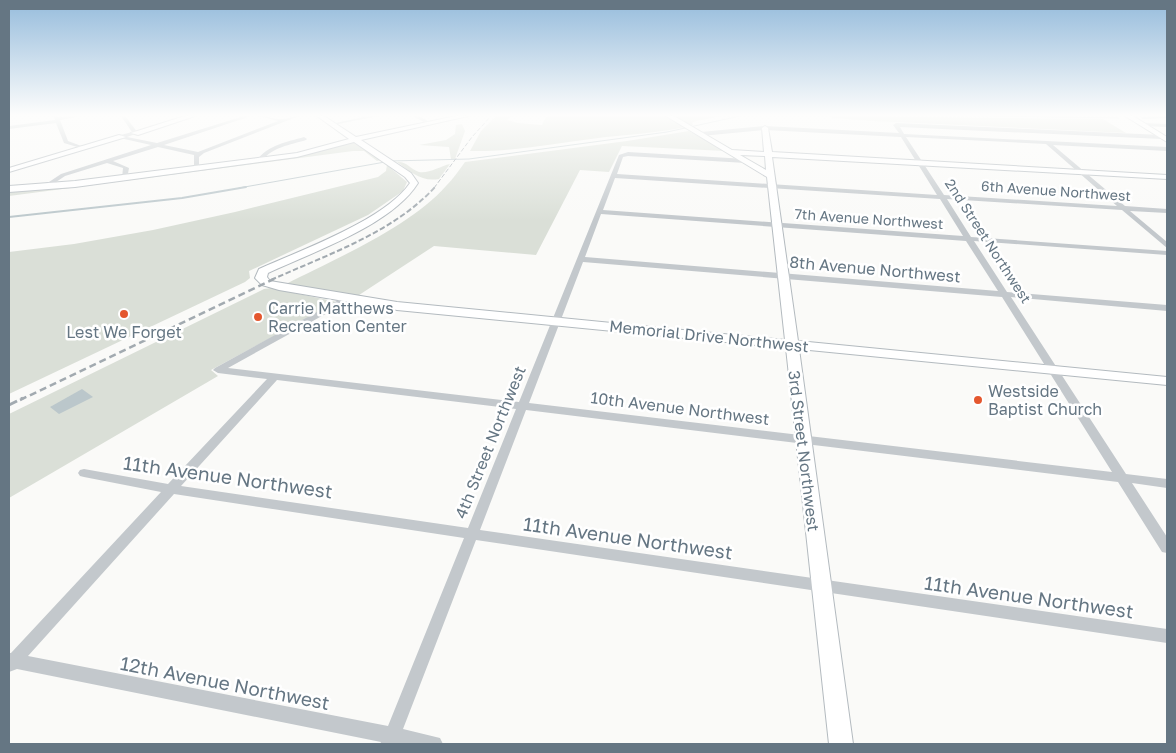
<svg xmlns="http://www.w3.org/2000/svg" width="1176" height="753" font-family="'Golos Text',sans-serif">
	<rect width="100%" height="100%" fill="#fafaf8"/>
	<g fill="#dadfd7">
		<path d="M 496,116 L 511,116 L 507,120 L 518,123 L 542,125 L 546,117 L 550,116 L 723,116 L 696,121 L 692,123 L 693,125 C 660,134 625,134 591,139 C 551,144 510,152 470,151 L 481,131 Z"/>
		<path d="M 831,116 L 1103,119 L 1126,133 L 874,121 L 832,118 Z"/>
		<path d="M 462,124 L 465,131 L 455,159 L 451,159 L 449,147 L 419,145 L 446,140 L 455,134 L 456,125 Z"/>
		<path d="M 689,131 L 725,151 L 622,146 L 609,172 L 580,170 L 536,255 L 434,246 L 356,297 L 286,284 C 335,259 410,227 446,186 C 453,179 459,170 465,162 L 627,141 Z"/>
		<path d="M 350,142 L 355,142 L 381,160 L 377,161 L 364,151 L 353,151 L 9,196 L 9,190 L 46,188 L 296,157 Z"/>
		<path d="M 397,162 C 407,161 410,169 419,172 C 428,174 441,166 450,164 L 439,179 C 421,182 411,172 397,162 Z"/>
		<path d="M 387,165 L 407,182 L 403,191 L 368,215 L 249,271 L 250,278 L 245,282 L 9,394 L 9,252 L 74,244 L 153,230 L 235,212 L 378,177 L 386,171 Z"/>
		<path d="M 271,288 L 337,302 L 211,370 L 218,376 L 9,498 L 9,414 L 264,289 Z"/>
	</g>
	<path fill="#bbc7cb" d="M 82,389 L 93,397 L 59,414 L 50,407 Z"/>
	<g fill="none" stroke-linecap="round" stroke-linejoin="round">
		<g stroke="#bbc7cb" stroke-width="1">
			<path d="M 993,116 L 1119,118"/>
			<path d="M 391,161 L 469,159 L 667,132 L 740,116"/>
			<path d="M 239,188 L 385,162"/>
		</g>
		<path stroke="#bbc7cb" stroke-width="2" d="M 9,217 L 182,198 L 246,187"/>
		<path fill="#bbc7cb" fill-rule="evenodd" d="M 1167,116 L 1167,118 L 1143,119 L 1141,118 L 1143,117 Z"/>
		<g stroke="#b3babf" stroke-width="2">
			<g id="secondary">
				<path d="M 185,116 L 195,116 L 138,135 L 131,133 Z"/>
				<path d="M 317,116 L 324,116 L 356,137 L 456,116 L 468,116 L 361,140 L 411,173 L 418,183 C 392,225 313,252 268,273 L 267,277 L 270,281 L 397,302 L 785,340 L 767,177 L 666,116 L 674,116 L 732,150 L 764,152 L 762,128 L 765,126 L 768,128 L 772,152 L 1167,175 L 1167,179 L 772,157 L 798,341 L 1167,377 L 1167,385 L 799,349 L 853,744 L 829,744 L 786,348 L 397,310 L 279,290 L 262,285 L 255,278 L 259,269 C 301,250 385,220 410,183 L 405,177 L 354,142 L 297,157 L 75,187 L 9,192 L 9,186 L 75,181 L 297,153 L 349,139 ZM 740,155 L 765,156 L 766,170 Z"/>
				<path d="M 1125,116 L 1133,116 L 1167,137 L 1167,142 Z"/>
				<path d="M 119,135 L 126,137 L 9,172 L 9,168 Z"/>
			</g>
		</g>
		<g fill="#c3c8cc" fill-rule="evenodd">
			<path d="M 54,116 L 59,117 L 80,116 L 60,120 L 68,141 L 84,147 L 84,149 L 64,143 L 56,123 L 9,129 L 9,126 L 55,120 Z"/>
			<path d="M 121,116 L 125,116 L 138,133 L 127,137 L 157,143 L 244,116 L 251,116 L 164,145 L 198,152 L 278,121 L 259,116 C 267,116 276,120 283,119 C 289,119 293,116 299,116 L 204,153 L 199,157 L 199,169 L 194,168 L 194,155 L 158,147 L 113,161 L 129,168 L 127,179 L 122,178 L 123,168 L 107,163 L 65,176 L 47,188 L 43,188 L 43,186 L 61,174 L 151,145 L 120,138 L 121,135 L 132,132 Z"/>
			<path d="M 368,116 L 378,116 L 333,125 L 331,124 Z"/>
			<path d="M 413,116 L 419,116 L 433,124 L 429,125 Z"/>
			<path d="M 896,123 L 1162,135 L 1165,137 L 1162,139 L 900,127 L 904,134 L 1167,147 L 1167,151 L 1053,145 L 1125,206 L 1167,209 L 1167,213 L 1130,211 L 1167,242 L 1167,248 L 1122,210 L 947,199 L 971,237 L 1167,251 L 1167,255 L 974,241 L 1007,292 L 1167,305 L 1167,311 L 1011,297 L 1126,474 L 1167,479 L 1167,488 L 1132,483 L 1167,537 L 1167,553 L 1162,552 L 1118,482 L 526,410 L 480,530 L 1167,629 L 1167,643 L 476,540 L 403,729 L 440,738 L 443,744 L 380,744 L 381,742 L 17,669 L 9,672 L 9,653 L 11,653 L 161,492 L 84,477 L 80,476 L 78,473 L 80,470 L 84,469 L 168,484 L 267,379 L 218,373 L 213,370 L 215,368 L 346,296 L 349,297 L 349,301 L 228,368 L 519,402 L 619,155 L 628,152 L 746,159 L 749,161 L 746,163 L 628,156 L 623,157 L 617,174 L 937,195 L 901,137 L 765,130 L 701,136 L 698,134 L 701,132 L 765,126 L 899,133 L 893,125 ZM 906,137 L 1046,144 L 1117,206 L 944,195 ZM 615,178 L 940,199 L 963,236 L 603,210 ZM 601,214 L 966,241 L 998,291 L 585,257 ZM 583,262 L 1002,297 L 1112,472 L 529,403 ZM 277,380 L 516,409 L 468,528 L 181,486 ZM 174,494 L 464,538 L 388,726 L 28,656 Z"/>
			<path d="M 1143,123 L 1167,124 L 1167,127 L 1141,126 Z"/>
			<path d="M 304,137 L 307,139 L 306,140 C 290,145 272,147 262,161 L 257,160 C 268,145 287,142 304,137 Z"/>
		</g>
		<use href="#secondary" fill="#fff" fill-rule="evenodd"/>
		<path stroke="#a2aab0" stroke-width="1" stroke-dasharray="4.5 2" stroke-linecap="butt" d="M 434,188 L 472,137 L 491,116"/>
		<path stroke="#a2aab0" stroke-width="2" stroke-dasharray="5.5 2.5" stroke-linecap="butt" d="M 271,280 C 326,255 393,233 435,187"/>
		<path stroke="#a2aab0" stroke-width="2.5" stroke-dasharray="7 4" stroke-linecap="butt" d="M 20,400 L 274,279"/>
		<path stroke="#a2aab0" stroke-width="3" stroke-dasharray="9 4.5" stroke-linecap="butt" d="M 9,405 L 23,398"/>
	</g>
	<linearGradient id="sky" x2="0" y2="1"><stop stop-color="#96bcdc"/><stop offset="0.52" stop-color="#fdfdfc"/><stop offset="1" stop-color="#fdfdfc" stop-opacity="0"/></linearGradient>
	<rect width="1176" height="221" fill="url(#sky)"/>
	<g fill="#e4572e" stroke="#fff" stroke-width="2">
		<circle cx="124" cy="314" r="5"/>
		<circle cx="258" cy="317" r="5"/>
		<circle cx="978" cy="400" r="5"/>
	</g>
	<g text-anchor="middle" stroke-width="5" stroke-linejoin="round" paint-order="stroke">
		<g font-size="14" fill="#657683" stroke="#fff">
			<text transform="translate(1056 191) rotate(4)" y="5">6th Avenue Northwest</text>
			<text transform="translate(869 219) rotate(4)" y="5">7th Avenue Northwest</text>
			<text transform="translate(988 241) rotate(57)" y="5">2nd Street Northwest</text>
		</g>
		<g font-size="16" fill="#657683" stroke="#fff">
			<text transform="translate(875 269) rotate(5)" y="6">8th Avenue Northwest</text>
			<text transform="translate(709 336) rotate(6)" y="6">Memorial Drive Northwest</text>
			<text transform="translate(680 408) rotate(7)" y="6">10th Avenue Northwest</text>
			<text transform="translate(490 442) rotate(-68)" y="6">4th Street Northwest</text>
			<text transform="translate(804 451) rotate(83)" y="6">3rd Street Northwest</text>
		</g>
		<g font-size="16" fill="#657683" stroke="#fff" text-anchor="start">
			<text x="268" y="314">Carrie Matthews<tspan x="268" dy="18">Recreation Center</tspan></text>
			<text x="124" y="338" text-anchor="middle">Lest We Forget</text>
			<text x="988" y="397">Westside<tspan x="988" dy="18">Baptist Church</tspan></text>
		</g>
		<g font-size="19" fill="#657683" stroke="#fff">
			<text transform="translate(228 477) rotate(8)" y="7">11th Avenue Northwest</text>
			<text transform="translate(628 538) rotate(8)" y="7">11th Avenue Northwest</text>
			<text transform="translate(1029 597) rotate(8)" y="7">11th Avenue Northwest</text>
			<text transform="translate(225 683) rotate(11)" y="7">12th Avenue Northwest</text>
		</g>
	</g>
	<rect width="1176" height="753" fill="none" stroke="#657683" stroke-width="20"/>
</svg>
